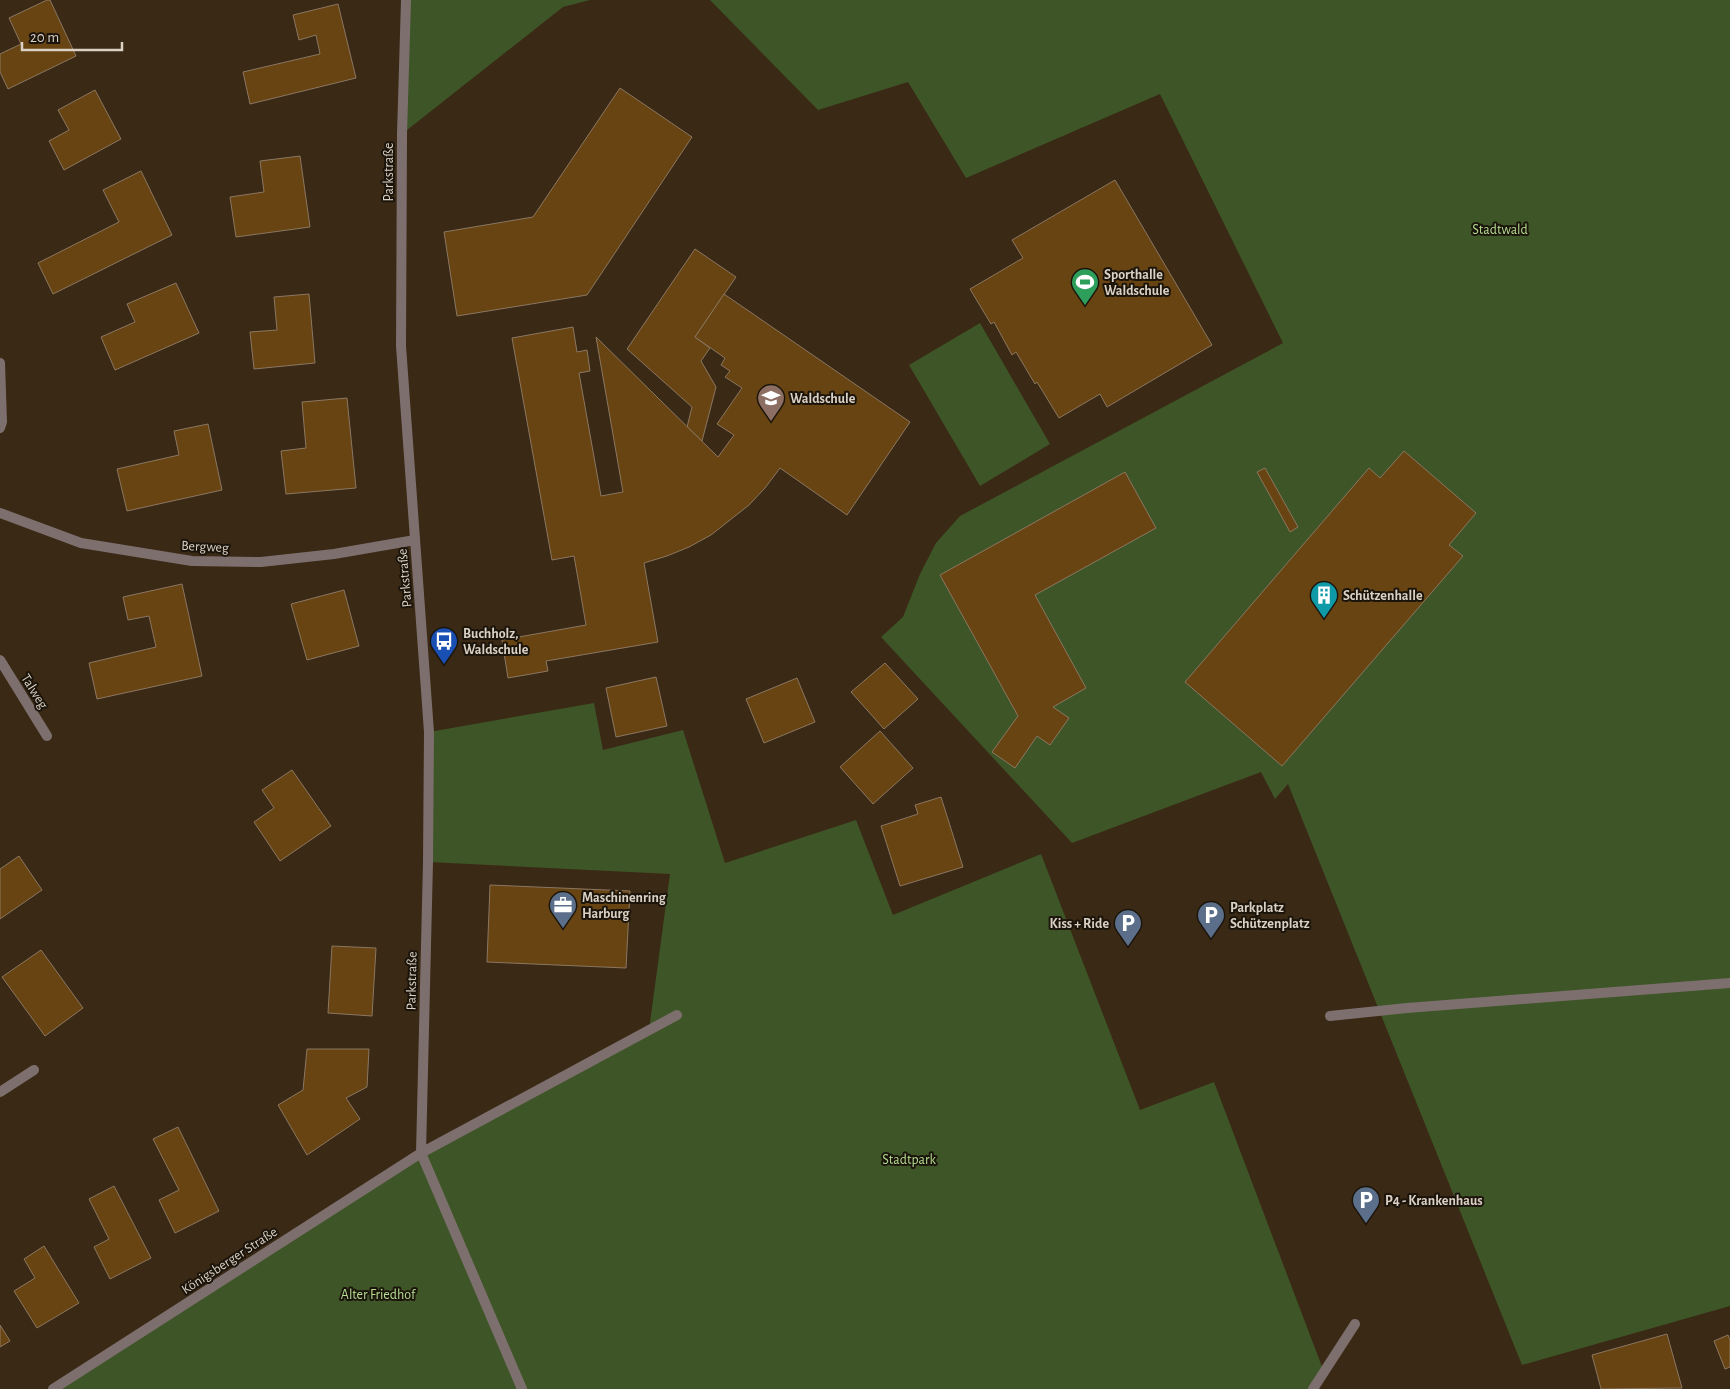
<svg xmlns="http://www.w3.org/2000/svg" width="1730" height="1389" font-family="'Alegreya Sans',sans-serif">
	<rect width="100%" height="100%" fill="#3a2915"/>
	<g fill="#3e5527">
		<path d="M 406,0 L 590,0 L 563,7 L 402,134 Z"/>
		<path d="M 710,0 L 1730,0 L 1730,1306 L 1522,1365 L 1288,784 L 1275,799 L 1261,772 L 1072,843 L 881,637 L 903,617 L 920,574 L 936,543 L 960,516 L 1283,343 L 1160,94 L 966,178 L 908,82 L 818,110 Z"/>
		<path d="M 980,323 L 1050,444 L 980,486 L 909,365 Z"/>
		<path d="M 594,703 L 603,750 L 683,730 L 725,863 L 856,820 L 893,915 L 1041,854 L 1140,1110 L 1214,1082 L 1324,1372 L 1313,1389 L 53,1389 L 421,1153 L 649,1030 L 670,874 L 428,862 L 429,732 Z"/>
	</g>
	<g fill="#684413" stroke="#8b7761">
		<path d="M 47,0 L 50,0 L 76,56 L 8,89 L 0,72 L 0,54 L 21,44 L 9,18 Z"/>
		<path d="M 338,4 L 356,78 L 250,104 L 243,72 L 320,54 L 316,35 L 299,40 L 293,15 Z"/>
		<path d="M 620,88 L 692,137 L 587,295 L 457,316 L 444,232 L 533,217 Z"/>
		<path d="M 95,90 L 121,139 L 64,170 L 49,141 L 69,130 L 58,110 Z"/>
		<path d="M 300,156 L 310,227 L 236,237 L 230,197 L 264,192 L 260,161 Z"/>
		<path d="M 141,171 L 172,235 L 53,294 L 38,263 L 119,222 L 103,190 Z"/>
		<path d="M 1115,180 L 1212,345 L 1107,407 L 1100,394 L 1059,418 L 1037,382 L 1035,384 L 1016,352 L 1012,355 L 994,322 L 991,324 L 970,289 L 1023,258 L 1012,240 Z"/>
		<path d="M 695,249 L 736,277 L 695,337 L 710,348 L 701,361 L 716,387 L 702,441 L 687,427 L 692,407 L 627,349 Z"/>
		<path d="M 176,283 L 199,333 L 115,370 L 101,337 L 135,322 L 127,304 Z"/>
		<path d="M 309,294 L 315,363 L 254,369 L 250,332 L 277,330 L 274,297 Z"/>
		<path d="M 724,294 L 910,422 L 847,515 L 780,468 L 765,488 L 749,505 L 711,535 L 689,547 L 667,556 L 644,563 L 658,642 L 546,661 L 548,671 L 508,678 L 502,640 L 586,625 L 574,556 L 552,560 L 512,338 L 573,327 L 577,352 L 587,350 L 590,371 L 579,373 L 601,496 L 623,492 L 596,337 L 718,457 L 734,435 L 717,424 L 742,388 L 725,377 L 730,371 L 721,365 L 725,358 L 695,337 Z"/>
		<path d="M 347,398 L 356,488 L 286,494 L 281,451 L 306,448 L 302,402 Z"/>
		<path d="M 208,424 L 222,490 L 127,511 L 117,469 L 179,455 L 174,431 Z"/>
		<path d="M 1404,451 L 1476,513 L 1449,545 L 1463,556 L 1282,766 L 1185,682 L 1369,468 L 1380,478 Z"/>
		<path d="M 1265,468 L 1298,527 L 1290,532 L 1257,472 Z"/>
		<path d="M 1125,472 L 1156,528 L 1035,595 L 1086,688 L 1053,707 L 1069,718 L 1050,745 L 1037,736 L 1015,768 L 992,752 L 1018,716 L 940,575 Z"/>
		<path d="M 182,584 L 202,676 L 97,699 L 89,663 L 156,647 L 149,616 L 128,620 L 123,597 Z"/>
		<path d="M 344,590 L 359,646 L 307,660 L 291,604 Z"/>
		<path d="M 885,663 L 918,699 L 884,729 L 851,692 Z"/>
		<path d="M 656,677 L 667,726 L 616,737 L 606,688 Z"/>
		<path d="M 797,678 L 815,722 L 764,743 L 746,699 Z"/>
		<path d="M 880,731 L 913,768 L 873,804 L 840,767 Z"/>
		<path d="M 292,770 L 331,826 L 280,861 L 254,822 L 274,808 L 262,790 Z"/>
		<path d="M 941,797 L 963,867 L 900,886 L 881,826 L 918,814 L 915,805 Z"/>
		<path d="M 19,856 L 42,890 L 0,919 L 0,869 Z"/>
		<path d="M 490,885 L 630,891 L 626,968 L 487,962 Z"/>
		<path d="M 332,946 L 376,948 L 372,1016 L 328,1013 Z"/>
		<path d="M 41,950 L 83,1008 L 45,1036 L 2,977 Z"/>
		<path d="M 307,1049 L 369,1049 L 367,1087 L 346,1098 L 360,1119 L 307,1155 L 278,1105 L 303,1090 Z"/>
		<path d="M 178,1127 L 219,1211 L 175,1233 L 159,1200 L 179,1190 L 153,1139 Z"/>
		<path d="M 114,1186 L 151,1258 L 110,1279 L 94,1247 L 109,1239 L 89,1199 Z"/>
		<path d="M 44,1246 L 79,1303 L 37,1328 L 14,1291 L 35,1278 L 24,1259 Z"/>
		<path d="M 0,1325 L 10,1341 L 0,1347 Z"/>
		<path d="M 1667,1334 L 1682,1388 L 1601,1389 L 1592,1355 Z"/>
		<path d="M 1728,1335 L 1730,1340 L 1730,1367 L 1725,1369 L 1714,1341 Z"/>
	</g>
	<g fill="none" stroke-linecap="round" stroke-linejoin="round">
		<path stroke="#7d6f6d" stroke-width="10" d="M 1330,1016 L 1407,1008 L 1730,983"/>
		<g stroke="#7d6f6d" stroke-width="10">
			<path d="M 406,0 L 402,134 L 401,346 L 429,732 L 428,862 L 421,1153 L 522,1389"/>
			<path d="M 0,363 L 2,422 L 0,428"/>
			<path d="M 0,513 L 81,543 L 192,561 L 261,562 L 334,554 L 415,540"/>
			<path d="M 0,660 L 47,736"/>
			<path d="M 0,1092 L 34,1070"/>
			<path d="M 53,1389 L 421,1153 L 677,1015"/>
			<path d="M 1313,1389 L 1355,1324"/>
		</g>
	</g>
	<defs>
		<g id="stadium-pin" transform="scale(1.4375)"><path d="M0 17L-7.5 6A9.5 9.5 0 1 1 7.5 6Z" fill="#2e9e5b" stroke="#1b140b"/><path d="M0-5a6.5 5 0 1 0 0 10a6.5 5 0 1 0 0-10ZM-3.5-1.8h7v3.6h-7Z" fill="#fff"/></g>
		<g id="school-pin" transform="scale(1.4375)"><path d="M0 17L-7.5 6A9.5 9.5 0 1 1 7.5 6Z" fill="#8d6e63" stroke="#1b140b"/><path d="M0-5L7-2L0 1L-7-2ZM-4 1L0 2.5L4 1V4Q0 6-4 4Z" fill="#fff"/></g>
		<g id="building-pin" transform="scale(1.4375)"><path d="M0 17L-7.5 6A9.5 9.5 0 1 1 7.5 6Z" fill="#0f9aa8" stroke="#1b140b"/><path d="M-4-6H4V6H1V3H-1V6H-4ZM-2.5-4.3h1.7v1.8h-1.7ZM.8-4.3h1.7v1.8H.8ZM-2.5-1h1.7V.8h-1.7ZM.8-1h1.7V.8H.8Z" fill="#fff"/></g>
		<g id="bus-pin" transform="scale(1.4375)"><path d="M0 17L-7.5 6A9.5 9.5 0 1 1 7.5 6Z" fill="#1a4fb4" stroke="#1b140b"/><path d="M-5-6H5V4H4V6H2V4H-2V6H-4V4H-5ZM-3.5-4V0h7V-4ZM-3.5 1.2v1.5H-2V1.2ZM2 1.2v1.5H3.5V1.2Z" fill="#fff"/></g>
		<g id="office-pin" transform="scale(1.4375)"><path d="M0 17L-7.5 6A9.5 9.5 0 1 1 7.5 6Z" fill="#5c6f8a" stroke="#1b140b"/><path d="M-6-3h4V-5.5h4V-3h4V5H-6ZM-1-4.5V-3h2v-1.5ZM-6 0V1H6V0Z" fill="#fff"/></g>
		<g id="parking-pin" transform="scale(1.4375)"><path d="M0 17L-7.5 6A9.5 9.5 0 1 1 7.5 6Z" fill="#5c6f8a" stroke="#1b140b"/><path d="M-3.5-5.5H1a3.5 3.5 0 0 1 0 7H-1V5.5H-3.5ZM-1-3.4V-.6H.8a1.4 1.4 0 0 0 0-2.8Z" fill="#fff"/></g>
	</defs>
	<g fill-rule="evenodd">
		<use href="#stadium-pin" x="1085" y="282"/>
		<use href="#school-pin" x="771" y="398"/>
		<use href="#building-pin" x="1324" y="595"/>
		<use href="#bus-pin" x="444" y="641"/>
		<use href="#office-pin" x="563" y="905"/>
		<use href="#parking-pin" x="1211" y="915"/>
		<use href="#parking-pin" x="1128" y="923"/>
		<use href="#parking-pin" x="1366" y="1200"/>
	</g>
	<g text-anchor="middle" stroke-width="4" stroke-linejoin="round" paint-order="stroke">
		<g font-size="14" fill="#dbd0c4" stroke="#1b140b">
			<text transform="translate(388 172) rotate(-90)" y="5">Parkstraße</text>
			<text transform="translate(205 546) rotate(3)" y="5">Bergweg</text>
			<text transform="translate(404 578) rotate(-95)" y="5">Parkstraße</text>
			<text transform="translate(35 691) rotate(58)" y="5">Talweg</text>
			<text transform="translate(411 981) rotate(-89)" y="5">Parkstraße</text>
			<text transform="translate(229 1260) rotate(-33)" y="5">Königsberger Straße</text>
		</g>
		<g font-size="14" fill="#b5de92" stroke="#1b140b">
			<text x="1500" y="234">Stadtwald</text>
			<text x="909" y="1164">Stadtpark</text>
			<text x="378" y="1299">Alter Friedhof</text>
		</g>
		<g font-size="14" font-weight="bold" fill="#dbd0c4" stroke="#1b140b" text-anchor="start">
			<text x="1104" y="279">Sporthalle<tspan x="1104" dy="16">Waldschule</tspan></text>
			<text x="790" y="403">Waldschule</text>
			<text x="1343" y="600">Schützenhalle</text>
			<text x="463" y="638">Buchholz,<tspan x="463" dy="16">Waldschule</tspan></text>
			<text x="582" y="902">Maschinenring<tspan x="582" dy="16">Harburg</tspan></text>
			<text x="1230" y="912">Parkplatz<tspan x="1230" dy="16">Schützenplatz</tspan></text>
			<text x="1109" y="928" text-anchor="end">Kiss + Ride</text>
			<text x="1385" y="1205">P4 - Krankenhaus</text>
		</g>
	</g>
	<path d="M22 42v8h100v-8" fill="none" stroke="#dbd0c4" stroke-width="2.5"/>
	<text x="30" y="42" font-size="15" fill="#dbd0c4" stroke="#1b140b" stroke-width="4" paint-order="stroke">20 m</text>
</svg>
